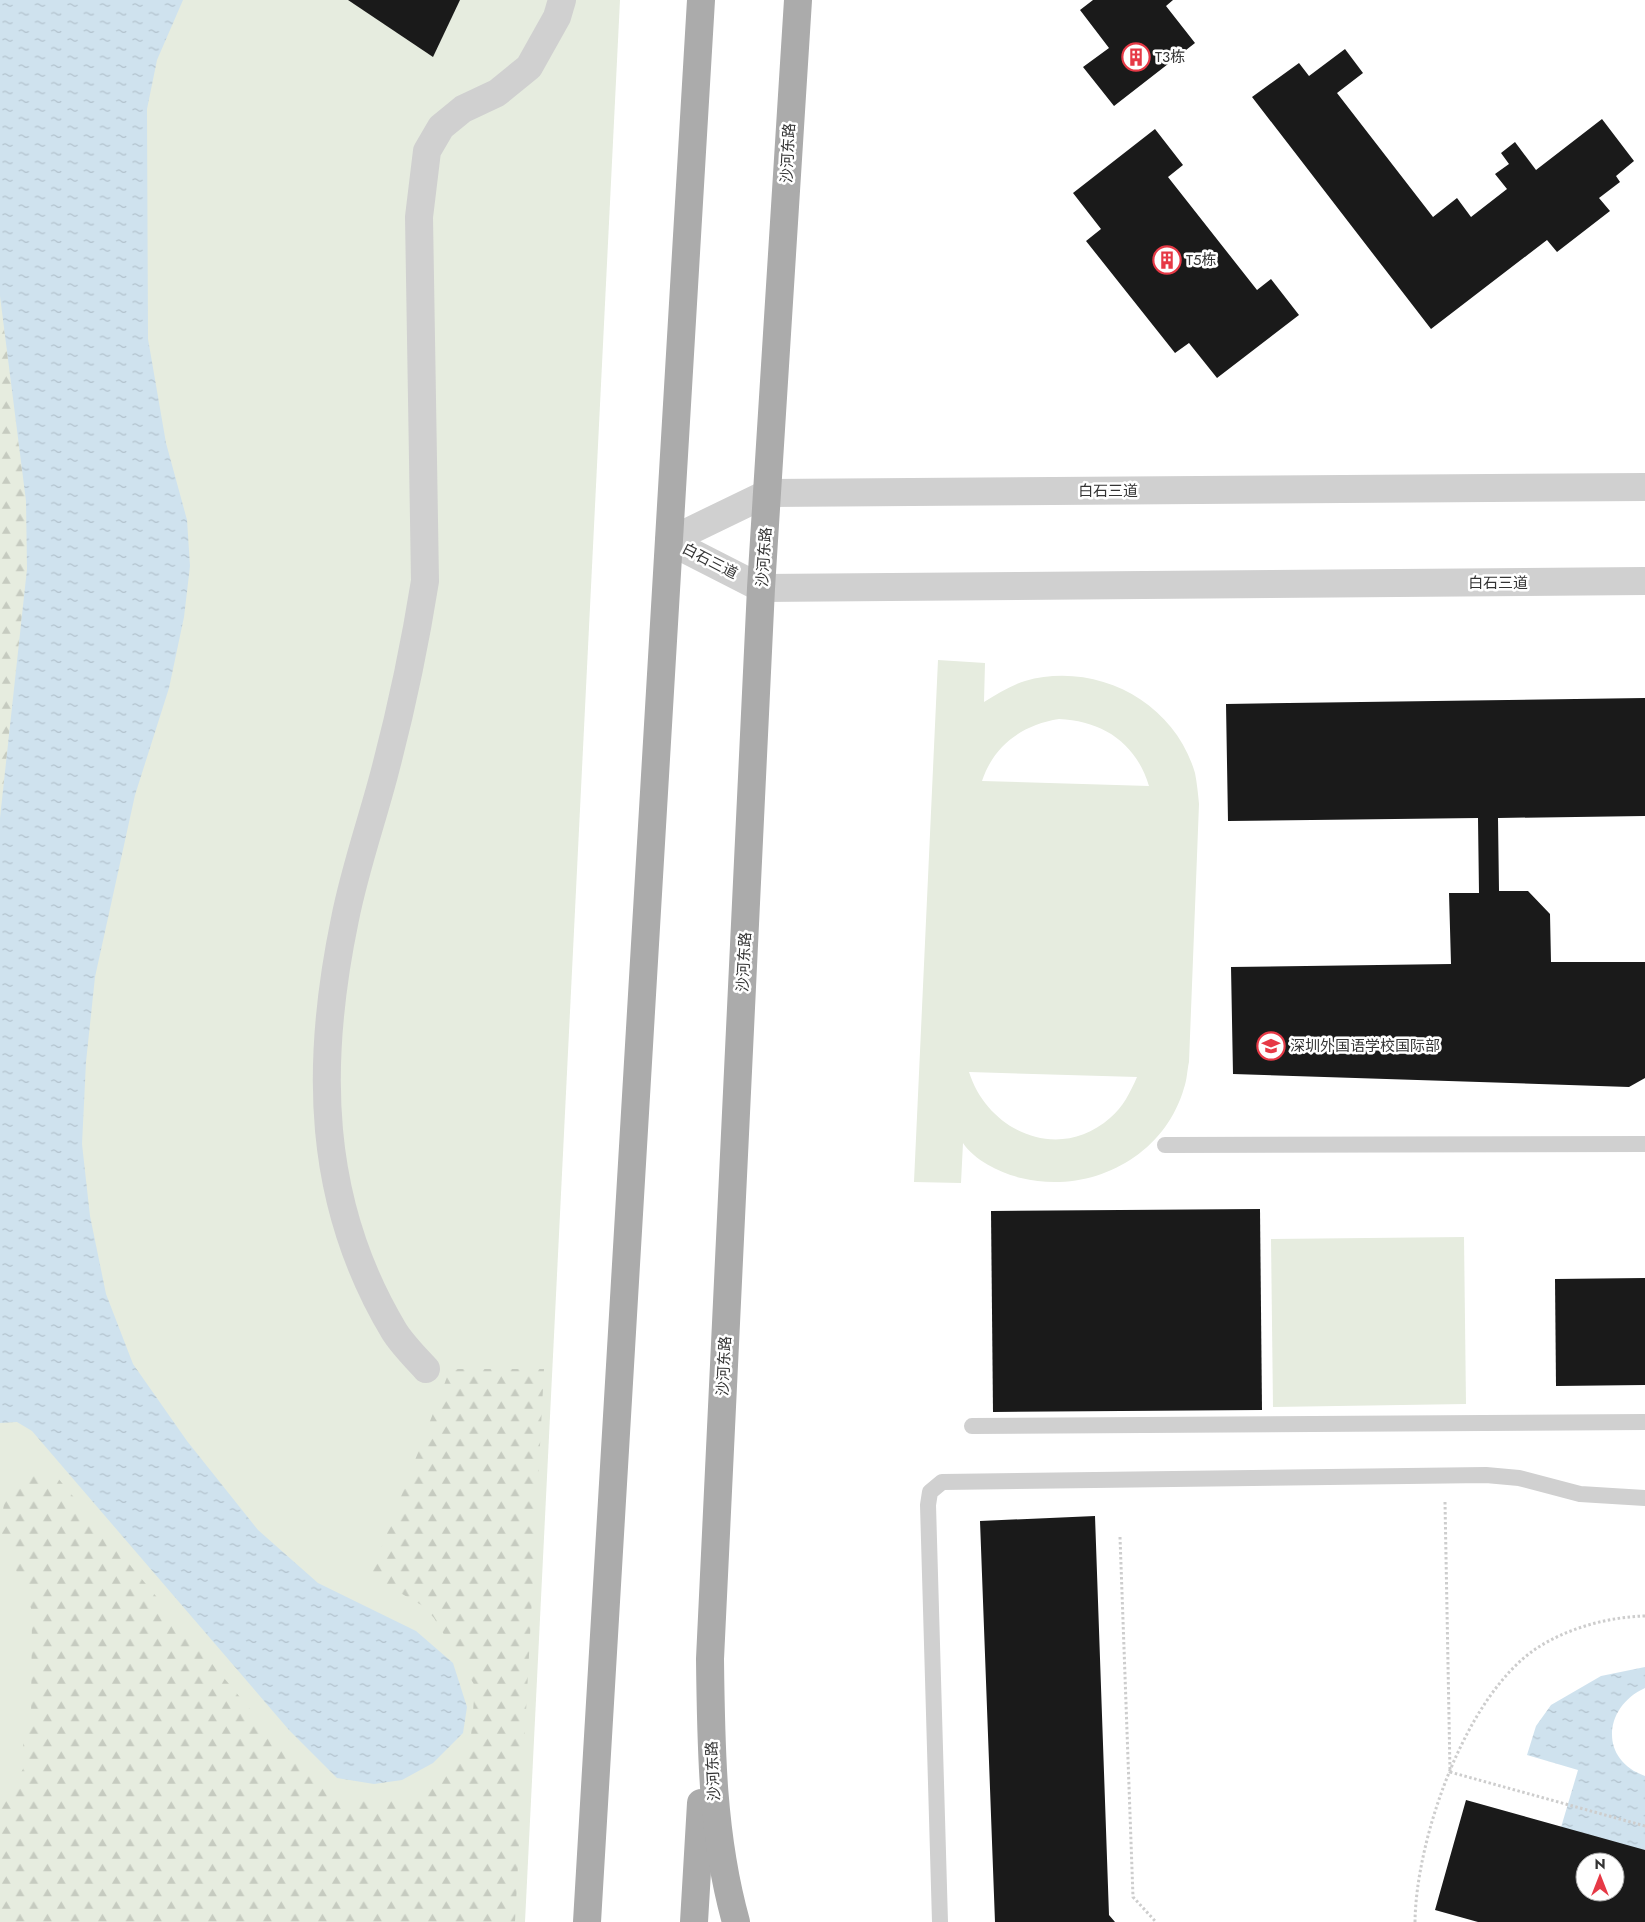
<svg xmlns="http://www.w3.org/2000/svg" width="1645" height="1922" font-family="Jost,'Noto Sans SC',sans-serif">
	<defs>
		<pattern id="forest-firs" width="22" height="20" patternUnits="userSpaceOnUse" patternTransform="scale(1.25)"><rect width="22" height="20" fill="#e6ecdf"/><path d="M5 1l3.5 6h-7zM16 11l3.5 6h-7z" fill="#c6cbc0"/></pattern>
		<pattern id="water-ripples" width="26" height="14" patternUnits="userSpaceOnUse" patternTransform="scale(1.25)"><rect width="26" height="14" fill="#cfe2ee"/><path d="M2 4q2-2 4 0t4 0M15 11q2-2 4 0t4 0" fill="none" stroke="#b2c2cd"/></pattern>
	</defs>
	<rect width="100%" height="100%" fill="#fff"/>
	<g fill="#e6ecdf" fill-rule="evenodd">
		<path d="M 0,0 L 620,0 L 525,1922 L 0,1922 Z"/>
		<path d="M 938,660 L 985,663 L 984,702 C 997,694 1011,685 1025,681 C 1096,661 1174,701 1195,773 C 1197,783 1198,794 1199,804 L 1189,1062 C 1187,1071 1187,1080 1184,1088 C 1164,1158 1089,1195 1021,1178 C 1001,1173 975,1161 963,1143 L 961,1183 L 914,1182 ZM 1059,719 C 1103,721 1136,743 1149,786 L 982,781 C 994,745 1022,725 1059,719 ZM 969,1072 L 1137,1077 C 1130,1093 1123,1107 1110,1118 C 1059,1163 988,1132 969,1072 Z"/>
		<path d="M 1464,1237 L 1466,1404 L 1273,1407 L 1271,1239 Z"/>
	</g>
	<g fill="url(#forest-firs)">
		<path d="M 0,296 L 26,502 L 27,569 L 0,818 Z"/>
		<path d="M 458,1369 L 544,1369 L 515,1922 L 0,1922 L 0,1810 L 23,1769 L 23,1739 L 31,1720 L 32,1611 L 0,1529 L 6,1491 L 33,1474 L 57,1477 L 268,1731 L 337,1797 L 370,1802 L 406,1800 L 423,1793 L 434,1787 L 470,1749 L 475,1686 L 434,1618 L 423,1606 L 383,1583 L 373,1574 L 373,1569 L 449,1372 Z"/>
	</g>
	<g fill="url(#water-ripples)" fill-rule="evenodd">
		<path d="M 0,0 L 183,0 L 157,60 L 147,109 L 148,339 L 166,443 L 187,520 L 190,566 L 184,617 L 169,688 L 135,795 L 95,977 L 86,1062 L 82,1144 L 90,1216 L 106,1294 L 133,1364 L 187,1441 L 258,1530 L 318,1583 L 416,1631 L 453,1663 L 467,1707 L 463,1733 L 433,1763 L 402,1780 L 374,1784 L 337,1778 L 289,1730 L 32,1431 L 17,1422 L 0,1423 L 0,818 L 27,569 L 26,501 L 0,296 Z"/>
		<path d="M 1645,1667 L 1645,1688 C 1603,1707 1599,1760 1645,1776 L 1645,1922 L 1533,1922 L 1578,1770 L 1527,1755 L 1536,1726 L 1551,1705 L 1601,1676 ZM 1585,1862 L 1615,1862 L 1615,1892 L 1585,1892 Z"/>
	</g>
	<g fill="#1a1a1a" fill-rule="evenodd">
		<path d="M 348,0 L 460,0 L 433,57 Z"/>
		<path d="M 1093,0 L 1173,0 L 1166,6 L 1195,43 L 1114,106 L 1083,67 L 1109,48 L 1080,10 Z"/>
		<path d="M 1345,49 L 1363,73 L 1337,93 L 1433,217 L 1457,198 L 1471,217 L 1507,189 L 1495,174 L 1509,164 L 1501,153 L 1515,142 L 1536,170 L 1602,119 L 1634,161 L 1616,176 L 1620,182 L 1599,198 L 1610,211 L 1557,252 L 1547,240 L 1431,329 L 1252,97 L 1299,63 L 1309,76 Z"/>
		<path d="M 1155,129 L 1183,165 L 1168,177 L 1257,290 L 1271,279 L 1299,315 L 1217,378 L 1189,343 L 1175,353 L 1086,241 L 1101,229 L 1073,193 Z"/>
		<path d="M 1645,698 L 1645,816 L 1498,818 L 1499,891 L 1528,891 L 1550,914 L 1551,962 L 1645,962 L 1645,1078 L 1629,1087 L 1233,1074 L 1231,967 L 1451,964 L 1449,893 L 1479,893 L 1478,818 L 1228,821 L 1226,704 Z"/>
		<path d="M 1260,1209 L 1262,1410 L 993,1412 L 991,1211 Z"/>
		<path d="M 1645,1278 L 1645,1385 L 1556,1386 L 1555,1279 Z"/>
		<path d="M 1095,1516 L 1109,1915 L 1115,1922 L 995,1922 L 980,1521 Z"/>
		<path d="M 1466,1800 L 1645,1850 L 1645,1922 L 1478,1922 L 1435,1910 ZM 1585,1862 L 1615,1862 L 1615,1892 L 1585,1892 Z"/>
	</g>
	<g fill="none" stroke-linecap="round" stroke-linejoin="round">
		<g stroke="#cdcdcd" stroke-width="3" stroke-dasharray="2.5 2.5" stroke-linecap="butt">
			<path d="M 1445,1502 L 1450,1772 L 1645,1826"/>
			<path d="M 1120,1537 L 1133,1897 L 1156,1922"/>
			<path d="M 1415,1922 C 1416,1839 1465,1696 1537,1648 C 1568,1628 1608,1617 1645,1616"/>
		</g>
		<g stroke="#d0d0d0" stroke-width="16">
			<path d="M 1165,1145 L 1645,1144"/>
			<path d="M 972,1426 L 1645,1422"/>
			<path d="M 940,1922 L 928,1505 L 930,1492 L 942,1482 L 1486,1475 L 1519,1478 L 1580,1494 L 1645,1498"/>
		</g>
		<path stroke="#d0d0d0" stroke-width="28" d="M 426,1369 C 415,1357 402,1344 394,1331 C 316,1201 315,1063 345,919 C 355,868 373,818 386,767 C 402,706 415,644 425,581 L 419,217 L 427,151 L 441,127 L 463,109 L 497,93 L 529,67 L 557,17 L 562,0"/>
		<g stroke="#d0d0d0" stroke-width="28">
			<path d="M 669,541 L 761,588 L 1645,581"/>
			<path d="M 669,541 L 768,493 L 1645,487"/>
		</g>
		<g stroke="#ababab" stroke-width="28">
			<path d="M 587,1922 L 701,0"/>
			<path d="M 694,1922 L 701,1803"/>
			<path d="M 736,1922 C 712,1836 711,1748 710,1659 L 761,588 L 798,0"/>
		</g>
	</g>
	<defs>
		<g id="building-ring" transform="scale(1.4375)"><circle r="9.5" fill="#fff" stroke="#e63946" stroke-width="1.5"/><path d="M-4-6H4V6H1V3H-1V6H-4ZM-2.5-4.3h1.7v1.8h-1.7ZM.8-4.3h1.7v1.8H.8ZM-2.5-1h1.7V.8h-1.7ZM.8-1h1.7V.8H.8Z" fill="#e63946"/></g>
		<g id="school-ring" transform="scale(1.4375)"><circle r="9.5" fill="#fff" stroke="#e63946" stroke-width="1.5"/><path d="M0-5L7-2L0 1L-7-2ZM-4 1L0 2.5L4 1V4Q0 6-4 4Z" fill="#e63946"/></g>
	</defs>
	<g fill-rule="evenodd">
		<use href="#building-ring" x="1136" y="57"/>
		<use href="#building-ring" x="1167" y="260"/>
		<use href="#school-ring" x="1271" y="1046"/>
	</g>
	<g text-anchor="middle" stroke-width="5" stroke-linejoin="round" paint-order="stroke">
		<g font-size="15" fill="#333" stroke="#fff" text-anchor="start">
			<text x="1155" y="62">T3栋</text>
			<text x="1186" y="265">T5栋</text>
			<text x="1290" y="1051">深圳外国语学校国际部</text>
		</g>
		<g font-size="15" fill="#333" stroke="#fff">
			<text transform="translate(788 153) rotate(-87)" y="5">沙河东路</text>
			<text x="1108" y="496">白石三道</text>
			<text transform="translate(764 557) rotate(-86)" y="5">沙河东路</text>
			<text transform="translate(710 561) rotate(27)" y="5">白石三道</text>
			<text x="1498" y="588">白石三道</text>
			<text transform="translate(744 962) rotate(-87)" y="5">沙河东路</text>
			<text transform="translate(724 1366) rotate(-87)" y="5">沙河东路</text>
			<text transform="translate(713 1771) rotate(-93)" y="5">沙河东路</text>
		</g>
	</g>
	<g transform="translate(1600 1877)"><circle r="24" fill="#ffffff" stroke="#adadad"/>
	<path d="M0-4L9 19L0 12L-9 19Z" fill="#e63946"/>
	<text y="-8" font-size="14" font-weight="bold" text-anchor="middle" fill="#333333">N</text>
	</g>
</svg>
